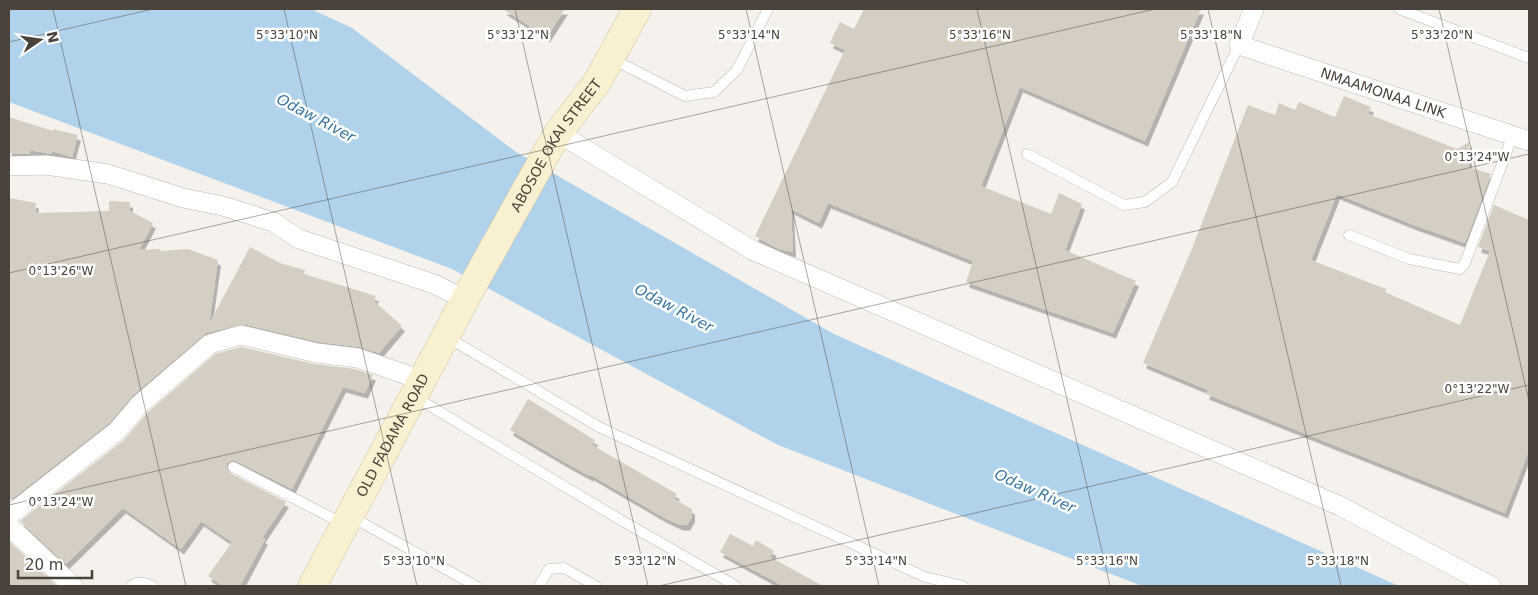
<svg xmlns="http://www.w3.org/2000/svg" width="1538" height="595" font-family="'DejaVu Sans',sans-serif">
	<defs>
		<filter id="shadow"><feDropShadow dx="3" dy="5.5" stdDeviation="0" flood-color="#0004"/></filter>
	</defs>
	<rect width="100%" height="100%" fill="#f5f2ed"/>
	<path fill="#b0d2ea" d="M 9,9 L 311,9 L 352,28 L 516,152 L 834,334 L 1399,586 L 1142,586 L 778,445 L 452,269 L 9,102 Z"/>
	<g fill="#d5cec3" filter="url(#shadow)">
		<path d="M 503,9 L 565,9 L 547,37 Z"/>
		<path d="M 864,9 L 1201,9 L 1145,141 L 1020,87 L 981,186 L 1051,214 L 1059,193 L 1082,204 L 1065,250 L 1136,281 L 1113,333 L 966,282 L 973,261 L 828,203 L 819,223 L 791,209 L 793,252 L 779,249 L 755,236 L 845,50 L 830,43 L 840,22 L 854,29 Z"/>
		<path d="M 1344,96 L 1371,107 L 1368,114 L 1457,149 L 1469,142 L 1469,167 L 1491,174 L 1465,243 L 1414,225 L 1337,194 L 1311,260 L 1386,289 L 1385,292 L 1460,325 L 1490,251 L 1478,247 L 1494,205 L 1529,220 L 1529,450 L 1505,513 L 1206,394 L 1208,390 L 1143,363 L 1191,251 L 1248,105 L 1275,115 L 1279,103 L 1295,110 L 1299,102 L 1335,117 Z"/>
		<path d="M 9,117 L 53,131 L 53,129 L 78,135 L 72,157 L 52,151 L 51,154 L 30,150 L 30,154 L 9,153 Z"/>
		<path d="M 9,198 L 36,203 L 35,213 L 109,211 L 109,201 L 130,202 L 130,211 L 153,223 L 139,250 L 160,249 L 160,251 L 188,249 L 218,260 L 209,324 L 250,247 L 280,263 L 305,270 L 304,274 L 376,296 L 374,301 L 402,326 L 379,353 L 360,347 L 319,342 L 244,324 L 206,333 L 133,395 L 109,423 L 9,501 Z"/>
		<path d="M 241,347 L 314,364 L 355,369 L 373,375 L 365,393 L 343,387 L 292,489 L 236,461 L 232,460 L 227,463 L 226,468 L 230,473 L 286,502 L 262,538 L 265,539 L 240,586 L 223,586 L 208,576 L 232,542 L 201,521 L 181,549 L 123,508 L 66,564 L 20,521 L 124,440 L 148,412 L 215,354 Z"/>
		<path d="M 528,399 L 595,440 L 592,445 L 677,494 L 674,499 L 692,509 L 692,517 L 687,525 L 680,525 L 663,517 L 591,475 L 590,476 L 568,464 L 510,430 Z"/>
		<path d="M 730,534 L 753,546 L 756,540 L 774,551 L 770,557 L 823,586 L 783,586 L 720,552 Z"/>
		<path d="M 9,541 L 57,586 L 9,586 Z"/>
	</g>
	<g fill="none" stroke-linecap="round" stroke-linejoin="round">
		<g stroke="#bfbab0" stroke-width="11">
			<g id="lane">
				<path d="M 1399,9 L 1529,58"/>
				<path d="M 612,59 L 685,96 L 714,92 L 737,70 L 768,9"/>
				<path d="M 1027,154 L 1124,205 L 1145,202 L 1172,182 L 1239,45"/>
				<path d="M 1349,235 L 1409,259 L 1460,269 L 1465,263 L 1513,135"/>
				<path d="M 447,337 L 599,427 L 925,577 L 963,586"/>
				<path d="M 415,397 L 619,519 L 736,586"/>
				<path d="M 233,467 L 344,524"/>
				<path d="M 350,516 L 476,586"/>
				<path d="M 131,586 C 138,580 146,583 153,586"/>
				<path d="M 539,586 L 549,569 L 564,568 L 596,586"/>
			</g>
		</g>
		<g stroke="#bfbab0" stroke-width="20">
			<g id="street">
				<path id="s1" d="M 1254,9 L 1239,45 L 1529,141"/>
				<path d="M 558,133 L 752,250 L 1340,506 L 1491,586"/>
				<path d="M 9,166 L 46,165 L 108,174 L 183,198 L 223,206 L 273,222 L 299,239 L 434,284 L 466,300"/>
				<path d="M 9,518 L 11,514 L 117,431 L 140,404 L 210,344 L 241,335 L 317,353 L 358,358 L 410,376 L 421,382"/>
				<path d="M 9,526 L 73,586"/>
			</g>
		</g>
		<g stroke="#cfc3a1" stroke-width="29">
			<g id="secondary">
				<path id="s2" d="M 312,586 L 474,283 L 551,145 L 558,133 L 598,81 L 637,9"/>
			</g>
		</g>
		<use href="#lane" stroke="#fff" stroke-width="10"/>
		<use href="#street" stroke="#fff" stroke-width="19"/>
		<use href="#secondary" stroke="#f9f0d2" stroke-width="28"/>
	</g>
	<path fill="none" stroke="#49433b" stroke-width="1" stroke-opacity="0.45" d="M 53,9 L 186,586M 284,9 L 417,586M 515,9 L 648,586M 746,9 L 879,586M 977,9 L 1110,586M 1208,9 L 1341,586M 1439,9 L 1529,401M 9,42 L 153,9M 9,273 L 1155,9M 9,505 L 1529,154M 659,586 L 1529,385"/>
	<g text-anchor="middle" stroke-width="5" stroke-linejoin="round" paint-order="stroke">
		<g font-size="14" fill="#49433b" stroke="#fff">
			<text dy="5" stroke="none"><textPath href="#s1" startOffset="191">NMAAMONAA LINK</textPath></text>
			<text dy="5" stroke="none"><textPath href="#s2" startOffset="504">ABOSOE OKAI STREET</textPath></text>
			<text dy="5" stroke="none"><textPath href="#s2" startOffset="171">OLD FADAMA ROAD</textPath></text>
		</g>
		<g font-size="15" font-style="italic" fill="#3c77a2" stroke="#fff">
			<text transform="translate(316 118) rotate(28)" y="5">Odaw River</text>
			<text transform="translate(674 308) rotate(28)" y="5">Odaw River</text>
			<text transform="translate(1035 491) rotate(24)" y="5">Odaw River</text>
		</g>
	</g>
	<g font-size="12" text-anchor="middle" fill="#49433b" stroke="#fff" stroke-width="5" stroke-linejoin="round" paint-order="stroke">
		<text x="287" y="39">5°33'10"N</text>
		<text x="518" y="39">5°33'12"N</text>
		<text x="749" y="39">5°33'14"N</text>
		<text x="980" y="39">5°33'16"N</text>
		<text x="1211" y="39">5°33'18"N</text>
		<text x="1442" y="39">5°33'20"N</text>
		<text x="1477" y="161">0°13'24"W</text>
		<text x="61" y="275">0°13'26"W</text>
		<text x="1477" y="393">0°13'22"W</text>
		<text x="61" y="506">0°13'24"W</text>
		<text x="414" y="565">5°33'10"N</text>
		<text x="645" y="565">5°33'12"N</text>
		<text x="876" y="565">5°33'14"N</text>
		<text x="1107" y="565">5°33'16"N</text>
		<text x="1338" y="565">5°33'18"N</text>
	</g>
	<rect width="1538" height="595" fill="none" stroke="#49433b" stroke-width="20"/>
	<g transform="translate(40 40) rotate(77)" stroke="#ffffff" stroke-width="4" paint-order="stroke">
	<path d="M0-4L9 19L0 12L-9 19Z" fill="#49433b"/>
	<text y="-8" font-size="14" font-weight="bold" text-anchor="middle" fill="#49433b">N</text>
	</g>
	<path d="M18 570v8h74v-8" fill="none" stroke="#49433b" stroke-width="2.5"/>
	<text x="25" y="570" font-size="15" fill="#49433b" stroke="#ffffff" stroke-width="4" paint-order="stroke">20 m</text>
</svg>
